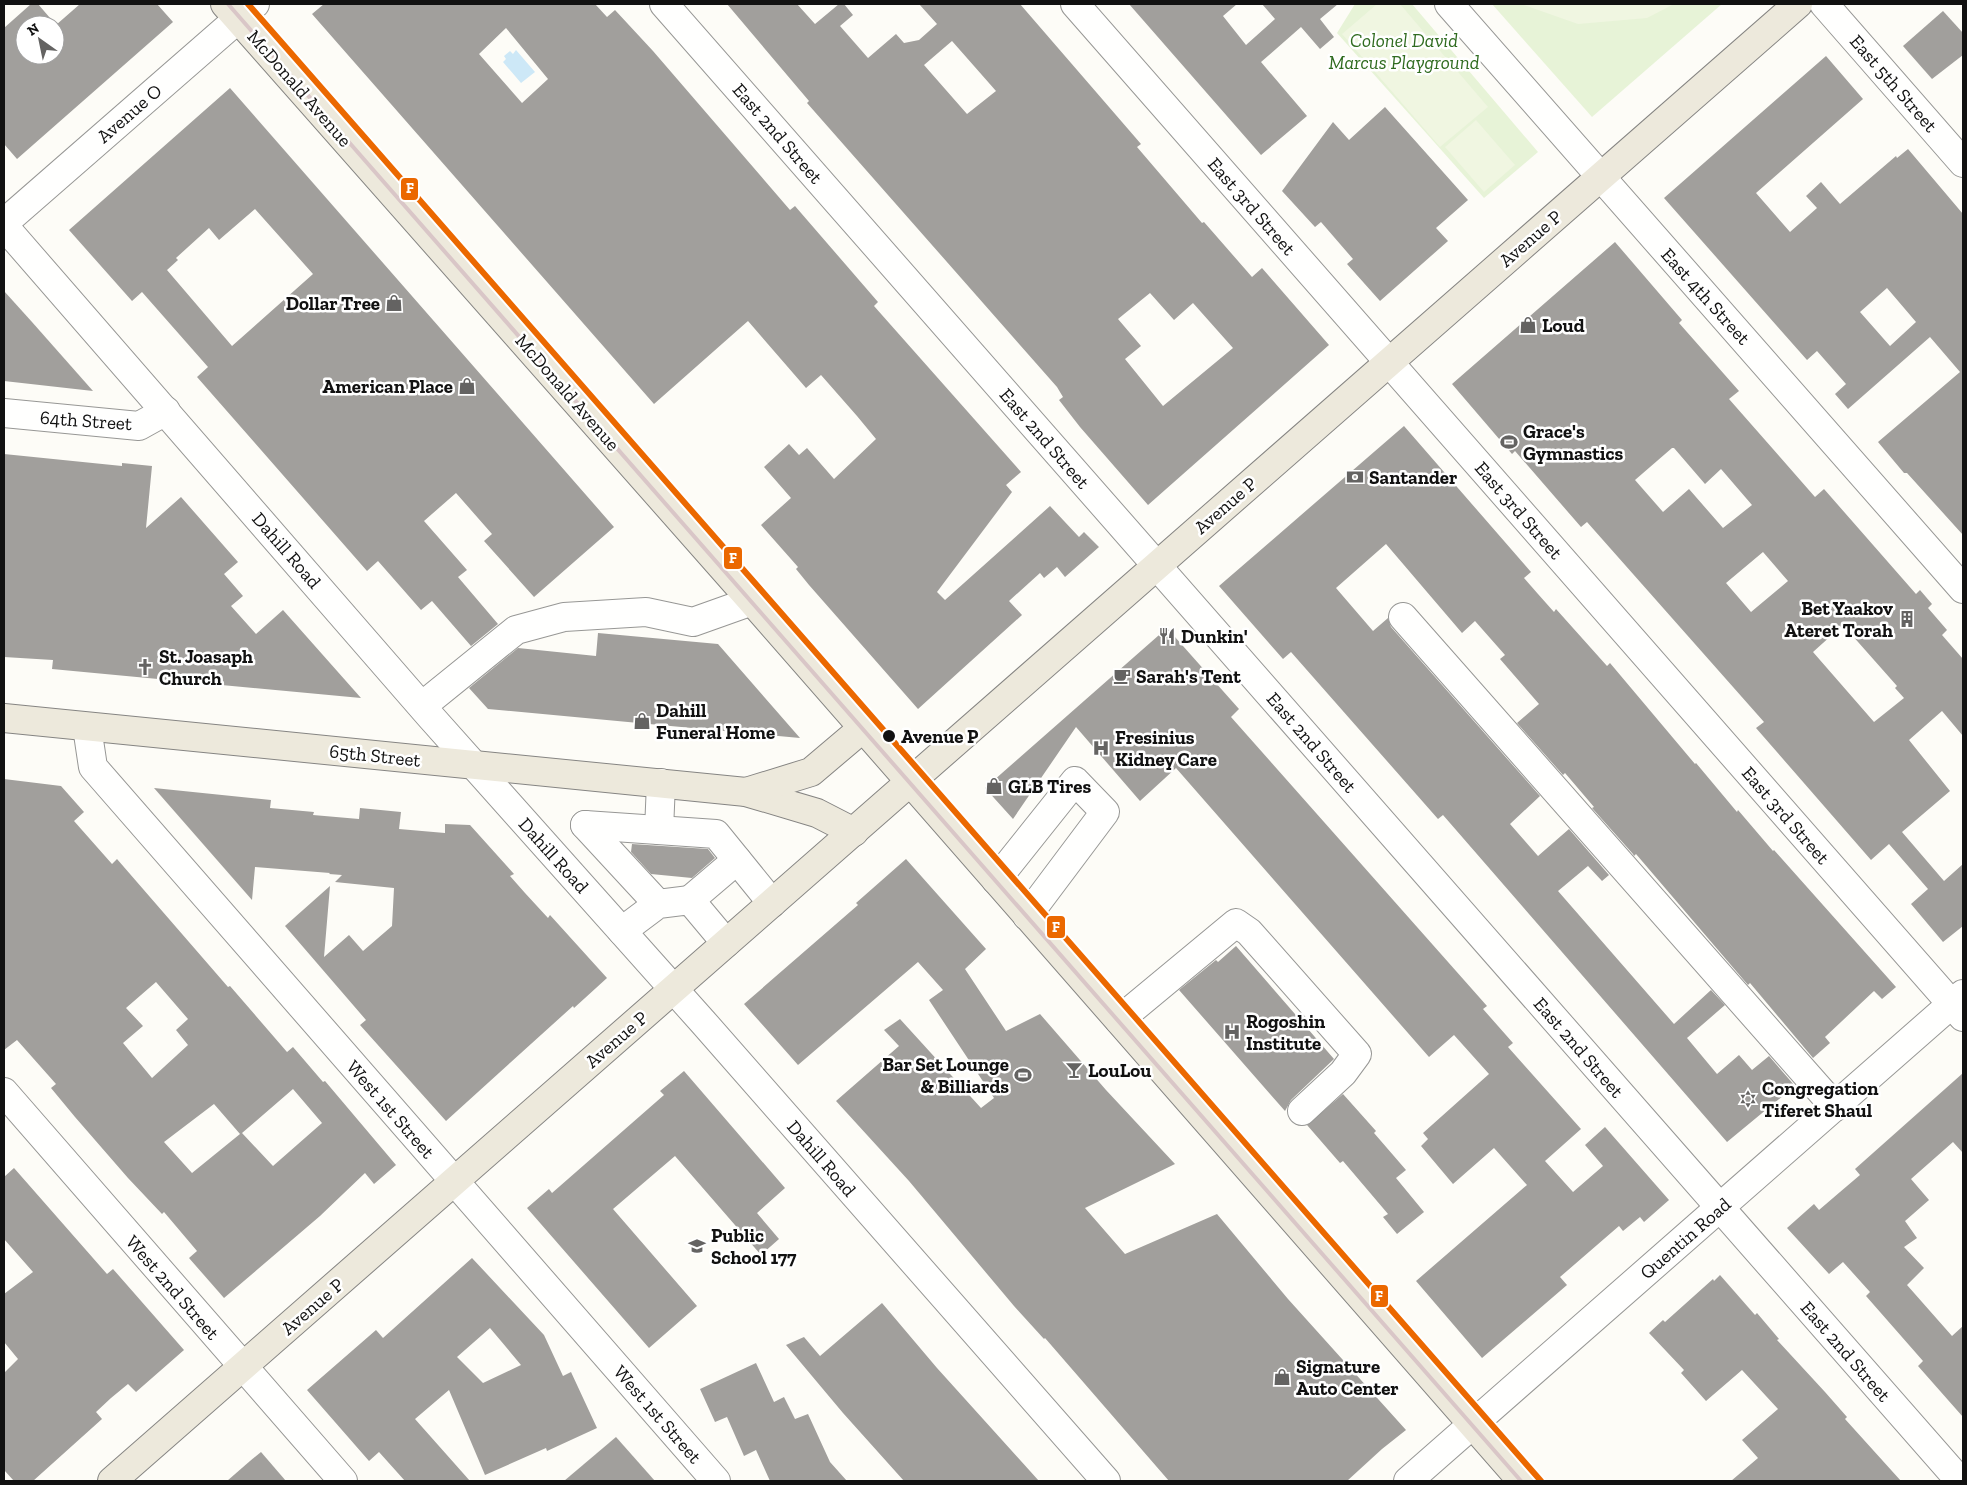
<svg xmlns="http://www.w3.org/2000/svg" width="1967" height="1485" font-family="'Zilla Slab',serif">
	<rect width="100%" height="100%" fill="#fdfcf7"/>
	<g fill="#e7f3d7">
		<path d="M 1355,4 L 1412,4 L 1538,152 L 1484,198 L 1337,33 Z"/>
		<path d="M 1492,4 L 1722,4 L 1592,117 Z"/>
	</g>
	<g fill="#f0f6e1">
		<path d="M 1377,4 L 1400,4 L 1488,107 L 1440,147 L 1342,34 Z"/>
		<path d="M 1521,4 L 1674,4 L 1647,18 L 1578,24 Z"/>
		<path d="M 1476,120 L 1515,165 L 1484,192 L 1445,147 Z"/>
	</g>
	<path fill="#cde8f7" d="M 516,50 L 535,72 L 521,83 L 503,62 L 506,59 L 504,56 L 510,51 L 513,54 Z"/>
	<g fill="#a19f9c" fill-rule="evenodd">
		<path d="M 31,4 L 38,4 L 56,25 L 80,4 L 157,4 L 173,22 L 17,159 L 4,144 L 4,28 ZM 25,25 L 55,25 L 55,55 L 25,55 Z"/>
		<path d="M 324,4 L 595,4 L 607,17 L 615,10 L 653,51 L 790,210 L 795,206 L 878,302 L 874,306 L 1021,472 L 1006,485 L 1012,492 L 937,592 L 945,600 L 1050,506 L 1079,537 L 1084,532 L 1099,547 L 1065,577 L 1057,567 L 1044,578 L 1040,573 L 1009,601 L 1022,615 L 918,709 L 809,585 L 796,569 L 798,567 L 761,525 L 791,498 L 764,467 L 789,444 L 799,455 L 807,448 L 834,479 L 876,439 L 857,416 L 821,375 L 806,388 L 748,321 L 654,404 L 312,14 ZM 506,28 L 548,79 L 522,103 L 479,54 Z"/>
		<path d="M 727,4 L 797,4 L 815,24 L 839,4 L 844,4 L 853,15 L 840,26 L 868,58 L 896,34 L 904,43 L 919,40 L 937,24 L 919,4 L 1020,4 L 1141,144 L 1137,147 L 1202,223 L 1204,222 L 1252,277 L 1262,268 L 1329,345 L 1148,505 L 1080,427 L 1059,400 L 1063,397 L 1057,387 L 807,103 L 809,101 ZM 952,41 L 996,91 L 967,114 L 924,65 ZM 1150,293 L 1174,320 L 1193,303 L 1233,348 L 1163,406 L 1125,359 L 1141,346 L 1118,319 Z"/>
		<path d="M 1129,4 L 1237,4 L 1223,16 L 1246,45 L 1275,19 L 1262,4 L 1338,4 L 1320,19 L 1334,37 L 1320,49 L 1301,27 L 1261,62 L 1307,116 L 1261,155 Z"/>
		<path d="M 1943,11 L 1963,33 L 1963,55 L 1932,79 L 1903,46 Z"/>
		<path d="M 1826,56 L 1863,99 L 1756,193 L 1790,232 L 1817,208 L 1806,196 L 1821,182 L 1840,204 L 1896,156 L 1897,158 L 1908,149 L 1963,214 L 1963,535 L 1907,473 L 1904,473 L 1878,442 L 1960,372 L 1930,337 L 1848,409 L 1835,394 L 1846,384 L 1817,351 L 1807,360 L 1664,198 ZM 1887,288 L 1916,322 L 1890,346 L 1860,312 Z"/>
		<path d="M 230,88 L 614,527 L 534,597 L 484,541 L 492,534 L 456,493 L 424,521 L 467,570 L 458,577 L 498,624 L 471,646 L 432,601 L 421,610 L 378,561 L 367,571 L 197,377 L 208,367 L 142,292 L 132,301 L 69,230 ZM 255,209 L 313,274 L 232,346 L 167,270 L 178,260 L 176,258 L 209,228 L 219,240 Z"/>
		<path d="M 1385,107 L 1468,200 L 1436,228 L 1448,241 L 1380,301 L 1347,264 L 1353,259 L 1321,222 L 1315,227 L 1282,191 L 1333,122 L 1349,140 Z"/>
		<path d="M 1615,242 L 1682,320 L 1679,323 L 1739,391 L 1729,399 L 1815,497 L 1824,489 L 1916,594 L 1920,590 L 1932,604 L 1928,608 L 1947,630 L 1942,635 L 1963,659 L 1963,736 L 1942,711 L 1909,740 L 1950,791 L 1902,832 L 1944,881 L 1963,864 L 1963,926 L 1943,942 L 1911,904 L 1928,889 L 1889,844 L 1871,860 L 1756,728 L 1764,722 L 1587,522 L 1581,527 L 1515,451 L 1512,454 L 1452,384 ZM 1672,448 L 1674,448 L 1705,484 L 1721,469 L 1752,505 L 1723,528 L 1689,489 L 1663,512 L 1635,480 ZM 1763,552 L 1788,581 L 1751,612 L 1726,583 ZM 1843,625 L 1897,686 L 1895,688 L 1904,698 L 1874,722 L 1813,652 Z"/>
		<path d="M 4,291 L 32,322 L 93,391 L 4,381 Z"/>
		<path d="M 1404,426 L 1531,572 L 1524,578 L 1538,594 L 1554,612 L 1556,609 L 1607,666 L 1610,663 L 1695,764 L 1696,763 L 1737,812 L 1738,810 L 1773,851 L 1774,850 L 1896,987 L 1882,999 L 1874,991 L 1825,1037 L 1830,1043 L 1813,1058 L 1750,983 L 1748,985 L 1636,854 L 1634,856 L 1633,854 L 1592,808 L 1594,807 L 1565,773 L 1563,775 L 1517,723 L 1539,704 L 1500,659 L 1505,655 L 1475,621 L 1462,633 L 1386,544 L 1336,588 L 1373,631 L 1388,618 L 1391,627 L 1540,796 L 1510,824 L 1538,856 L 1569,829 L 1609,875 L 1602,881 L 1588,866 L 1558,891 L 1674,1024 L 1711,990 L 1725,1005 L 1687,1038 L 1717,1074 L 1739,1055 L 1752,1070 L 1769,1056 L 1795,1086 L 1727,1142 L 1443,815 L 1438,819 L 1291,652 L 1283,659 L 1219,586 Z"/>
		<path d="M 4,454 L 122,466 L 122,463 L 152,466 L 146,528 L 181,497 L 238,562 L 224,574 L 243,596 L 231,606 L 256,634 L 283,610 L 361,698 L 52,669 L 53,660 L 4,657 Z"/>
		<path d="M 1167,628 L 1239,709 L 1231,717 L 1487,1006 L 1483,1009 L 1513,1043 L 1508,1047 L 1581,1129 L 1545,1161 L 1573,1192 L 1603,1166 L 1585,1145 L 1605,1127 L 1669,1200 L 1644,1222 L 1640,1217 L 1623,1231 L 1619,1226 L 1560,1277 L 1567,1285 L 1482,1358 L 1416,1281 L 1527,1185 L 1494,1148 L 1453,1184 L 1421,1146 L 1428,1139 L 1423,1133 L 1489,1074 L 1454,1035 L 1429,1057 L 1176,768 L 1140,801 L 1076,727 L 1013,819 L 985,788 Z"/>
		<path d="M 598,633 L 718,644 L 800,738 L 488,709 L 469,688 L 518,648 L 596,656 Z"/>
		<path d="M 4,779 L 61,786 L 84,812 L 74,821 L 112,864 L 117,859 L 228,987 L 230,986 L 287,1052 L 293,1047 L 323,1082 L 325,1081 L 396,1165 L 374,1184 L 365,1173 L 320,1216 L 224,1298 L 189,1258 L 197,1251 L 164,1212 L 162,1214 L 128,1178 L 75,1117 L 51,1088 L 56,1084 L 17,1040 L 4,1050 ZM 156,982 L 188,1019 L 176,1030 L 188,1045 L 152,1078 L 123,1043 L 143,1026 L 126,1008 ZM 293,1089 L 322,1123 L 273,1166 L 242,1133 ZM 214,1104 L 240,1134 L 192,1173 L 164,1142 Z"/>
		<path d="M 154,788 L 271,800 L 270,808 L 314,812 L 313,815 L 359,819 L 360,808 L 401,812 L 399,829 L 445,833 L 445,824 L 470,825 L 514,874 L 510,876 L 525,893 L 548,918 L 550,915 L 607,978 L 574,1008 L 573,1006 L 446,1121 L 360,1025 L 366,1020 L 285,926 L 330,886 L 324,957 L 349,935 L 363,951 L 392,926 L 394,888 L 335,882 L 342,875 L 329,874 L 330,873 L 255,867 L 252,900 Z"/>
		<path d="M 632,844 L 708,849 L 715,858 L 692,878 L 651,874 L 631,852 Z"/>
		<path d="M 906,859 L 986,949 L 965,969 L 1006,1031 L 1040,1014 L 1106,1090 L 1175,1164 L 1085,1208 L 1125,1254 L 1217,1214 L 1288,1299 L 1406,1430 L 1382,1449 L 1347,1481 L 1169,1481 L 1045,1338 L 1044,1339 L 1014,1306 L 909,1181 L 836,1101 L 899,1046 L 884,1030 L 900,1019 L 981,1108 L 994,1098 L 929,1000 L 943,990 L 918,962 L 798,1065 L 744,1004 L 858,905 L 856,903 Z"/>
		<path d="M 1236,946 L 1334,1059 L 1291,1100 L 1285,1111 L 1179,990 L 1216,960 L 1218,962 Z"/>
		<path d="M 684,1071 L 785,1188 L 757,1213 L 779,1239 L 761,1255 L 675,1156 L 613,1209 L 697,1306 L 649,1348 L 527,1208 L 549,1189 L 552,1193 L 664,1095 L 660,1091 Z"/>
		<path d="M 1963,1073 L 1963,1153 L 1953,1142 L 1911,1179 L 1929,1200 L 1905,1221 L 1917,1238 L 1904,1247 L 1924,1268 L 1907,1285 L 1952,1336 L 1963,1326 L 1963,1417 L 1918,1366 L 1923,1361 L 1866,1296 L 1870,1292 L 1843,1262 L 1829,1274 L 1787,1228 L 1814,1204 L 1819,1210 L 1840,1192 L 1860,1175 L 1855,1169 Z"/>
		<path d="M 1343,1094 L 1376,1131 L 1374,1133 L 1406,1170 L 1396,1178 L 1424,1212 L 1397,1234 L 1383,1217 L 1388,1214 L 1343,1161 L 1340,1163 L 1307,1125 Z"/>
		<path d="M 14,1168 L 107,1274 L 113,1269 L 184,1350 L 136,1392 L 128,1384 L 111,1398 L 96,1412 L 102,1419 L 33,1481 L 14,1481 L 4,1470 L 4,1373 L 18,1359 L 4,1342 L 4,1294 L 33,1272 L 4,1239 L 4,1177 Z"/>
		<path d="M 472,1258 L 544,1335 L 563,1376 L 571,1372 L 597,1428 L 547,1451 L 546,1448 L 485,1475 L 449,1390 L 415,1419 L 470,1481 L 405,1481 L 379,1452 L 369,1461 L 307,1390 L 376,1330 L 383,1338 ZM 490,1328 L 521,1365 L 483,1383 L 457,1357 Z"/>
		<path d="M 1720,1275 L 1755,1315 L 1757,1313 L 1779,1339 L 1777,1340 L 1825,1392 L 1847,1417 L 1845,1419 L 1901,1481 L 1731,1481 L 1758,1458 L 1742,1440 L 1778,1409 L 1742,1370 L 1706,1401 L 1681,1373 L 1684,1370 L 1649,1333 L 1663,1320 L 1665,1322 L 1713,1279 L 1714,1281 Z"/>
		<path d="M 882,1303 L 937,1368 L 1039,1481 L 904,1481 L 843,1413 L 786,1345 L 804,1337 L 820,1356 Z"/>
		<path d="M 756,1363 L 774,1402 L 784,1397 L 795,1419 L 808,1414 L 830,1462 L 847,1481 L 770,1481 L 756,1450 L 744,1456 L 727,1417 L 715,1422 L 700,1389 Z"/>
		<path d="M 616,1437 L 655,1481 L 564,1481 Z"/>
		<path d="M 261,1452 L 286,1481 L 227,1481 L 250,1461 Z"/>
	</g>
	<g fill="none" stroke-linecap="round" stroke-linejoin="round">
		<g stroke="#979795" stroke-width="30">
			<g id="minor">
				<path d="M 664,4 L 1960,1481"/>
				<path d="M 1075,4 L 1963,1017"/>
				<path d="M 1449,4 L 1963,589"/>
				<path d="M 1824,4 L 1963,163"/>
				<path d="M 4,223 L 255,4"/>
				<path d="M 4,226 L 430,716 L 703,1022 L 1106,1481"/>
				<path d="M 4,413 L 139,426 L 166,411"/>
				<path d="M 1403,617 L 1835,1107"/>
				<path d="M 422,706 L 516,630 L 564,617 L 646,612 L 693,622 L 752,601"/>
				<path d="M 87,727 L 93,767 L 716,1481"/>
				<path d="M 585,825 L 716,834 L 772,903"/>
				<path d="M 585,825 L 658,904"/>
				<path d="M 659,830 L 661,783"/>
				<path d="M 996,880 L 1075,781 L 1105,812 L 1027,916"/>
				<path d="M 690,900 L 737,860"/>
				<path d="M 622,931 L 658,904 L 690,900 L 726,943"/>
				<path d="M 1119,1020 L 1236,923 L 1249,932 L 1357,1054 L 1343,1073 L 1302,1111"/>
				<path d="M 4,1092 L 343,1481"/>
				<path d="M 1408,1481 L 1963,994"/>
			</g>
		</g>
		<g stroke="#858482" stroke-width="30">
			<g id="major">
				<path d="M 225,4 L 752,601 L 1522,1481"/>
				<path d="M 4,718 L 746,792 L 817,813 L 854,832"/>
				<path d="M 746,792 L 811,772 L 863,728"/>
				<path d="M 112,1481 L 1798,4"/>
			</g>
		</g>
		<use href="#minor" stroke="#fffffe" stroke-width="28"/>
		<use href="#major" stroke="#ede9dc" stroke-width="28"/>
		<path stroke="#d9c6c7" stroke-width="4" d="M 228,4 L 1521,1481"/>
		<g stroke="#fff" stroke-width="10">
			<path id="metro-1" d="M 248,4 L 1541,1481"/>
		</g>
		<use href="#metro-1" stroke="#eb6800" stroke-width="6"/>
	</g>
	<defs>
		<g id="shop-bare" transform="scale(1.35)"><path d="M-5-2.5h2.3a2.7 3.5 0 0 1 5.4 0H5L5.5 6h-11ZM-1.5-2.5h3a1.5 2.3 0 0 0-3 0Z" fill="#646362" stroke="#fff" stroke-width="2.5" paint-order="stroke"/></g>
		<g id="stadium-bare" transform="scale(1.35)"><path d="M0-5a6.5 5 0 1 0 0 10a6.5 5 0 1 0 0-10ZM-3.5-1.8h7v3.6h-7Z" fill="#646362" stroke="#fff" stroke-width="2.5" paint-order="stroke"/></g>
		<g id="bank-bare" transform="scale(1.35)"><path d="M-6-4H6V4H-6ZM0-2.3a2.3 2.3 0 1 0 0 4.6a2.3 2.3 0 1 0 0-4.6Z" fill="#646362" stroke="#fff" stroke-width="2.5" paint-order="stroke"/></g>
		<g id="building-bare" transform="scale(1.35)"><path d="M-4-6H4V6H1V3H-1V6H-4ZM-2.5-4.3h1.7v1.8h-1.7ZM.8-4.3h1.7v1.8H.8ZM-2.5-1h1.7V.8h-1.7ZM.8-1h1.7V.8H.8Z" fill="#646362" stroke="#fff" stroke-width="2.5" paint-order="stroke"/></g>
		<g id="restaurant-bare" transform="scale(1.35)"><path d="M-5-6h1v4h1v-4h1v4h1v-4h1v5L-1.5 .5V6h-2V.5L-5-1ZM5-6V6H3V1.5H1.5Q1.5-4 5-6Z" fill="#646362" stroke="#fff" stroke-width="2.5" paint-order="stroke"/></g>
		<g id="church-bare" transform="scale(1.35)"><path d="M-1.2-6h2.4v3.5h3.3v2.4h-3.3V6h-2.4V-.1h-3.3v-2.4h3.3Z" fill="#646362" stroke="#fff" stroke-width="2.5" paint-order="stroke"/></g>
		<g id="cafe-bare" transform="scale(1.35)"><path d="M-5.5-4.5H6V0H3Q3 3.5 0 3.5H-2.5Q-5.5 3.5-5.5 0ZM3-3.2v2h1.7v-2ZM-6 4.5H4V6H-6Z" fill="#646362" stroke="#fff" stroke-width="2.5" paint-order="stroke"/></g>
		<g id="hospital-bare" transform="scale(1.35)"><path d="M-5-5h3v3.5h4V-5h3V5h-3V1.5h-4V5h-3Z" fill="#646362" stroke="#fff" stroke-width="2.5" paint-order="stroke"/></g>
		<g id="bar-bare" transform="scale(1.35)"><path d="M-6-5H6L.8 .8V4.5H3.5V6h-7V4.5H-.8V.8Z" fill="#646362" stroke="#fff" stroke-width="2.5" paint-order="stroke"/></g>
		<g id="synagogue-bare" transform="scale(1.35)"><path d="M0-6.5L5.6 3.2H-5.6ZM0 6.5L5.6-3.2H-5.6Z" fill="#646362" stroke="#fff" stroke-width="2.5" paint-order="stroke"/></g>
		<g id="school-bare" transform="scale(1.35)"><path d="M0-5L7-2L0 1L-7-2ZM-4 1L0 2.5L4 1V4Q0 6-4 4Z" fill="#646362" stroke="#fff" stroke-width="2.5" paint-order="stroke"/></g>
	</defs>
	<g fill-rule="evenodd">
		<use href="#shop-bare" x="394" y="303"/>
		<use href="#shop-bare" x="1528" y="325"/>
		<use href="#shop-bare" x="467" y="386"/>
		<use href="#stadium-bare" x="1509" y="442"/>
		<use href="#bank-bare" x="1355" y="477"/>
		<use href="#building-bare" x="1907" y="619"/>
		<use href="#restaurant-bare" x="1167" y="636"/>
		<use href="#church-bare" x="145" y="667"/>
		<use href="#cafe-bare" x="1122" y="676"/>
		<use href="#shop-bare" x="642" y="721"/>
		<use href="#hospital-bare" x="1101" y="748"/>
		<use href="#shop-bare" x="994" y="786"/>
		<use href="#hospital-bare" x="1232" y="1032"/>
		<use href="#bar-bare" x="1074" y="1070"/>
		<use href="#stadium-bare" x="1023" y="1075"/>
		<use href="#synagogue-bare" x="1748" y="1099"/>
		<use href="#school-bare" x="697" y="1246"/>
		<use href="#shop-bare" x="1282" y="1377"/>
	</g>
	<circle fill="#111" stroke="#fff" stroke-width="2" cx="889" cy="736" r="7"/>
	<g text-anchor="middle" stroke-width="5" stroke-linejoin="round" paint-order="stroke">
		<g font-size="19" font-style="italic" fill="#2f6b1f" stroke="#fff">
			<text x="1404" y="47">Colonel David<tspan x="1404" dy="22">Marcus Playground</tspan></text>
		</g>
		<g font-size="19" fill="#111" stroke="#fff">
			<text transform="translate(1894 83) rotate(49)" y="7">East 5th Street</text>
			<text transform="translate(300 88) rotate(49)" y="7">McDonald Avenue</text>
			<text transform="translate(129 113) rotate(-41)" y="7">Avenue O</text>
			<text transform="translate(778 133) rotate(49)" y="7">East 2nd Street</text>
			<text transform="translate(1252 206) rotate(49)" y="7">East 3rd Street</text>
			<text transform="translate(1530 238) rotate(-41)" y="7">Avenue P</text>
			<text transform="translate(1706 296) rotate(48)" y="7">East 4th Street</text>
			<text transform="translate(568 392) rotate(49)" y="7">McDonald Avenue</text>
			<text transform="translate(86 420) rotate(4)" y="7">64th Street</text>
			<text transform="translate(1045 438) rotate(49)" y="7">East 2nd Street</text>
			<text transform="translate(1225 505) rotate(-41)" y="7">Avenue P</text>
			<text transform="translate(1519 510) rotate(49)" y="7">East 3rd Street</text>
			<text transform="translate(287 550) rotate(49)" y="7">Dahill Road</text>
			<text transform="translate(1312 742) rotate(49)" y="7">East 2nd Street</text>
			<text transform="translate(375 755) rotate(6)" y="7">65th Street</text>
			<text transform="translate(1786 815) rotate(49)" y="7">East 3rd Street</text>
			<text transform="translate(554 855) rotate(48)" y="7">Dahill Road</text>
			<text transform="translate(616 1039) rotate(-41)" y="7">Avenue P</text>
			<text transform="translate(1579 1047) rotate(49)" y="7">East 2nd Street</text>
			<text transform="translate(391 1109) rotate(49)" y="7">West 1st Street</text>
			<text transform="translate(822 1158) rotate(49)" y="7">Dahill Road</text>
			<text transform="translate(1685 1238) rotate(-41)" y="7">Quentin Road</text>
			<text transform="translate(173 1287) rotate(49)" y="7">West 2nd Street</text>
			<text transform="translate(312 1306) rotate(-41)" y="7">Avenue P</text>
			<text transform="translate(1846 1351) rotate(49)" y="7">East 2nd Street</text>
			<text transform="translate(658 1414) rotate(49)" y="7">West 1st Street</text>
		</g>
		<g font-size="19" font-weight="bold" fill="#111" stroke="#fff" text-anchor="start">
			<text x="380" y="310" text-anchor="end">Dollar Tree</text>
			<text x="1542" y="332">Loud</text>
			<text x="453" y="393" text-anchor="end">American Place</text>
			<text x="1523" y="438">Grace's<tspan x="1523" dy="22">Gymnastics</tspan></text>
			<text x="1369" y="484">Santander</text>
			<text x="1893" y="615" text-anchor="end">Bet Yaakov<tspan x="1893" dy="22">Ateret Torah</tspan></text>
			<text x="1181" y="643">Dunkin'</text>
			<text x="159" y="663">St. Joasaph<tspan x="159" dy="22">Church</tspan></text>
			<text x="1136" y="683">Sarah's Tent</text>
			<text x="656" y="717">Dahill<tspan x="656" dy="22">Funeral Home</tspan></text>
			<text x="1115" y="744">Fresinius<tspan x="1115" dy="22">Kidney Care</tspan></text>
			<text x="1008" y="793">GLB Tires</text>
			<text x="1246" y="1028">Rogoshin<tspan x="1246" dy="22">Institute</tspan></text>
			<text x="1009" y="1071" text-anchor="end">Bar Set Lounge<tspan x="1009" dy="22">&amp; Billiards</tspan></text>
			<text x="1088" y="1077">LouLou</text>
			<text x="1762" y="1095">Congregation<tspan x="1762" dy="22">Tiferet Shaul</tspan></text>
			<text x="711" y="1242">Public<tspan x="711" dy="22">School 177</tspan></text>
			<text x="1296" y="1373">Signature<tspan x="1296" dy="22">Auto Center</tspan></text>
		</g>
		<g font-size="19" font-weight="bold" fill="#111" stroke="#fff" text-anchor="start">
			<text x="901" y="743">Avenue P</text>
		</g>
	</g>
	<g stroke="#fff" stroke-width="2">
		<rect x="400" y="177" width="19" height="24" rx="5" fill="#eb6800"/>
		<rect x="723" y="546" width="20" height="24" rx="5" fill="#eb6800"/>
		<rect x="1046" y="915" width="20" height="24" rx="5" fill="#eb6800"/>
		<rect x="1370" y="1284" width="19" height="24" rx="5" fill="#eb6800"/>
	</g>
	<g font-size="14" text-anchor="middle" font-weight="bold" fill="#fff">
		<text x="410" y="193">F</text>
		<text x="733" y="563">F</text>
		<text x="1056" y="932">F</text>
		<text x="1379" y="1301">F</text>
	</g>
	<rect width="1967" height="1485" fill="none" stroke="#111111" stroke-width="10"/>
	<g transform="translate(40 40) rotate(327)"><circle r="24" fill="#ffffff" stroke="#a0a0a0"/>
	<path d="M0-4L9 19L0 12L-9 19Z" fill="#646362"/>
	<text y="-8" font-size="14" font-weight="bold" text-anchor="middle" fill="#111111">N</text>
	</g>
</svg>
